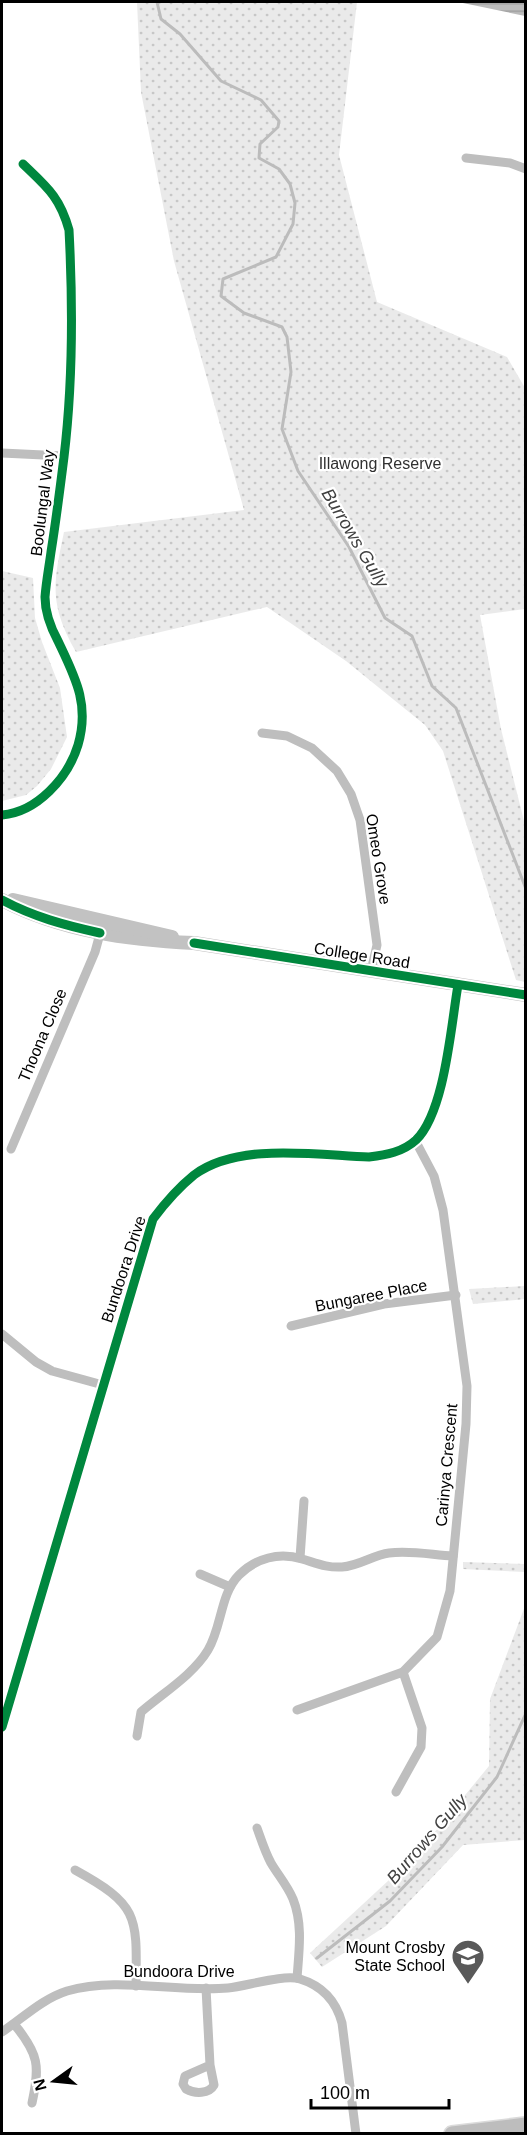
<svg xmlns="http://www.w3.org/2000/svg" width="527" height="2135" font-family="Arial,sans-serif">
	<defs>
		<pattern id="park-dots" width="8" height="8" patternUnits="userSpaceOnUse" patternTransform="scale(1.5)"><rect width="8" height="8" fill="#eaeaea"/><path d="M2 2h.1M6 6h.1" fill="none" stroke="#c7c7c7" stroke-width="1.8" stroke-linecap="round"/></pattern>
		<pattern id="water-rules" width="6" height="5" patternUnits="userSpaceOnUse" patternTransform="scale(1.5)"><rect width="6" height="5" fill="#bcbcbc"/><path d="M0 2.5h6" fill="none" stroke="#a0a0a0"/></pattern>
	</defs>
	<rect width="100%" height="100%" fill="#fff"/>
	<g fill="url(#park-dots)">
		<path d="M 137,2 L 357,2 L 339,155 L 377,302 L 507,357 L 525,388 L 525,609 L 480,615 L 501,729 L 525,825 L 525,982 L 516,980 L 443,751 L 425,725 L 346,661 L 267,607 L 76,652 C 49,604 53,584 64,532 L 244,510 L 174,261 L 141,92 Z"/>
		<path d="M 2,571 L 33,578 L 35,618 L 42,642 L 60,688 L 67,737 L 51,769 L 37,786 L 26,795 L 2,801 Z"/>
		<path d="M 525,1286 L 525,1299 L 473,1304 L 469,1289 Z"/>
		<path d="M 463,1562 L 525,1564 L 525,1572 L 463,1569 Z"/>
		<path d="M 525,1606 L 525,1840 L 463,1845 L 386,1926 L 322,1967 L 310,1953 L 415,1856 L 489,1766 L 490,1699 Z"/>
	</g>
	<path fill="url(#water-rules)" d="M 458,2 L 525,2 L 525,16 Z"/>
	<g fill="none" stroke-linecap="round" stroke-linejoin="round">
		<g stroke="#bcbcbc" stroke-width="3">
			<path d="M 157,2 L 161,19 L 180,34 L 221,81 L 261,100 L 279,121 L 278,127 L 260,144 L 259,158 L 279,169 L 290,184 L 295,203 L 293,224 L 276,257 L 223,279 L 221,296 L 244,313 L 282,327 L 287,337 L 291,372 L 282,429 L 298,471 L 349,547 L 385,618 L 412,636 L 432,686 L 456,708 L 526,889"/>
			<path d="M 317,1958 L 390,1901 L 442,1847 L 497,1777 L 526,1713"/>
		</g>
		<g stroke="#dbdbdb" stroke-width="18">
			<path id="primary" d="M 452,2134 L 526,2125"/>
		</g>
		<g stroke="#bebebe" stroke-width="9">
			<path d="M 466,158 L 510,163 L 526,169"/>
			<path d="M 2,453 L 64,456"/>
			<path d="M 262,733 L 287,736 L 312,748 L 337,771 L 351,794 L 360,820 L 377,945 L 371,971"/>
			<path d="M 2,815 C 37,812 68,778 78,745 C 90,704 75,677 58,641 C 51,628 45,613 45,597 C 46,583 49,567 51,552 C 56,521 60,489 64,457 C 73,382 73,306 69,230 C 60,197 47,187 23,164"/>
			<path d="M 11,1149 L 95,952 L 101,930"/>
			<path d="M 291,1326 L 384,1304 L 456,1295"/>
			<path d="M 2,1334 L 36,1362 L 52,1371 L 103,1385"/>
			<path d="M 300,1558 L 304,1501"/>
			<path d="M 200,1574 L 230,1587"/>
			<path d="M 297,1710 L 403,1672 L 437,1637 L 450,1591 L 466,1424 L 467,1386 L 443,1210 L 434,1176 L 415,1140"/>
			<path d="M 2,1727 L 153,1219 C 165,1203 178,1188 194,1175 C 238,1142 316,1155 369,1157 C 386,1155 403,1152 416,1140 C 445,1112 451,1025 458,985"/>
			<path d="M 137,1736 L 141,1712 C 163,1693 193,1675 208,1650 C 222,1627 220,1594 239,1575 C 256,1558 279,1552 302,1559 C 316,1563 327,1568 342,1567 C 359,1566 373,1555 389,1553 C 410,1550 433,1555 453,1556"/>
			<path d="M 396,1792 L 421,1747 L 422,1728 L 403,1672"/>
			<path d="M 257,1828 C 261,1839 265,1852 271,1863 C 278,1875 287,1885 293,1899 C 303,1924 299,1951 297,1978"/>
			<path d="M 75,1870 C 139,1905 137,1916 136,1986"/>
			<path d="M 206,1988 L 210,2065 L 214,2085 C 209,2094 195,2094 186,2089 L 183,2084 L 185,2076 L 210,2065"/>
			<path d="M 14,2024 C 39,2054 40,2066 32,2103"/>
			<path d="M 2,2032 C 23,2018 42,1999 67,1991 C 119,1976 175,1993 228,1988 C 247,1986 284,1974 300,1979 C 323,1986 336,2001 342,2023 L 356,2134"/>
		</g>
		<g stroke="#c2c2c2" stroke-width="14">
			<path d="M 2,900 C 61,931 128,940 194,943 L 526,995"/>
			<path d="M 13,900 L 172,937"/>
		</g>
		<use href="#primary" stroke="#bdbdbd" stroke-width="15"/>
		<g stroke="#fff" stroke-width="13">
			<g id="cycleway">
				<path d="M 2,815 C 37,812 68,778 78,745 C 90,704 75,677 58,641 C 51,628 45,613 45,597 C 46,583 49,567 51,552 C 56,521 60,489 64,457 C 73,382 73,306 69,230 C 60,197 47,187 23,164"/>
				<path d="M 2,900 C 34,917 64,925 100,933"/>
				<path d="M 194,943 L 526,995"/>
				<path d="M 2,1727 L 153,1219 C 165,1203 178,1188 194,1175 C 238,1142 316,1155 369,1157 C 386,1155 403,1152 416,1140 C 445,1112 451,1025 458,985"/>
			</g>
		</g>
		<use href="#cycleway" stroke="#00873e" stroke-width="9"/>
	</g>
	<defs>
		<g id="school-pin" transform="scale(1.725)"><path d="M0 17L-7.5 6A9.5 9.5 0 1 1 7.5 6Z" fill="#595959" stroke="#fff"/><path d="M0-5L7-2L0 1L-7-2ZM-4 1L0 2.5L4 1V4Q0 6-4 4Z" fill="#fff"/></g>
	</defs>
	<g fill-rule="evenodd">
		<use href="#school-pin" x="468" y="1956"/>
	</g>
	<g text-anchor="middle" stroke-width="4.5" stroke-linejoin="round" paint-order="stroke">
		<g font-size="16" fill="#303030" stroke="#fff">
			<text x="380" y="469">Illawong Reserve</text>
		</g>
		<g font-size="16" fill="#000" stroke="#fff">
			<text transform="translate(42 503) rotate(-83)" y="6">Boolungal Way</text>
			<text transform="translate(379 859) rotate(81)" y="6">Omeo Grove</text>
			<text transform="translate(362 955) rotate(9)" y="6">College Road</text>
			<text transform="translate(42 1035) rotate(-67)" y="6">Thoona Close</text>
			<text transform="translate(123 1269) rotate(-72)" y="6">Bundoora Drive</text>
			<text transform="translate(371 1295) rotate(-11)" y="6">Bungaree Place</text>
			<text transform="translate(446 1465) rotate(-85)" y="6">Carinya Crescent</text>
			<text x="179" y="1977">Bundoora Drive</text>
		</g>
		<g font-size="16" fill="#000" stroke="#fff" text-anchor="end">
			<text x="445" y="1953">Mount Crosby<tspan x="445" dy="18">State School</tspan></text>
		</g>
		<g font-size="18" font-style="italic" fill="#414141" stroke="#fff">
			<text transform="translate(355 538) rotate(59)" y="6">Burrows Gully</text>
			<text transform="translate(427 1839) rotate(-49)" y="6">Burrows Gully</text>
		</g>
	</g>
	<rect width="527" height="2135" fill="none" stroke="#000000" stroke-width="6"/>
	<g transform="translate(54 2081) rotate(255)" stroke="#ffffff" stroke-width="4.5" paint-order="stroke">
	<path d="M0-4.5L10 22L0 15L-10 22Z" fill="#000000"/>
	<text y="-9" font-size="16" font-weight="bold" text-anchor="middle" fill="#000000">N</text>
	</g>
	<path d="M311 2099v9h138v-9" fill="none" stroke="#000000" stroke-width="3"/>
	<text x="320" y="2099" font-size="18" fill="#000000" stroke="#ffffff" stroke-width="4.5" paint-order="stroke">100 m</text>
</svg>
